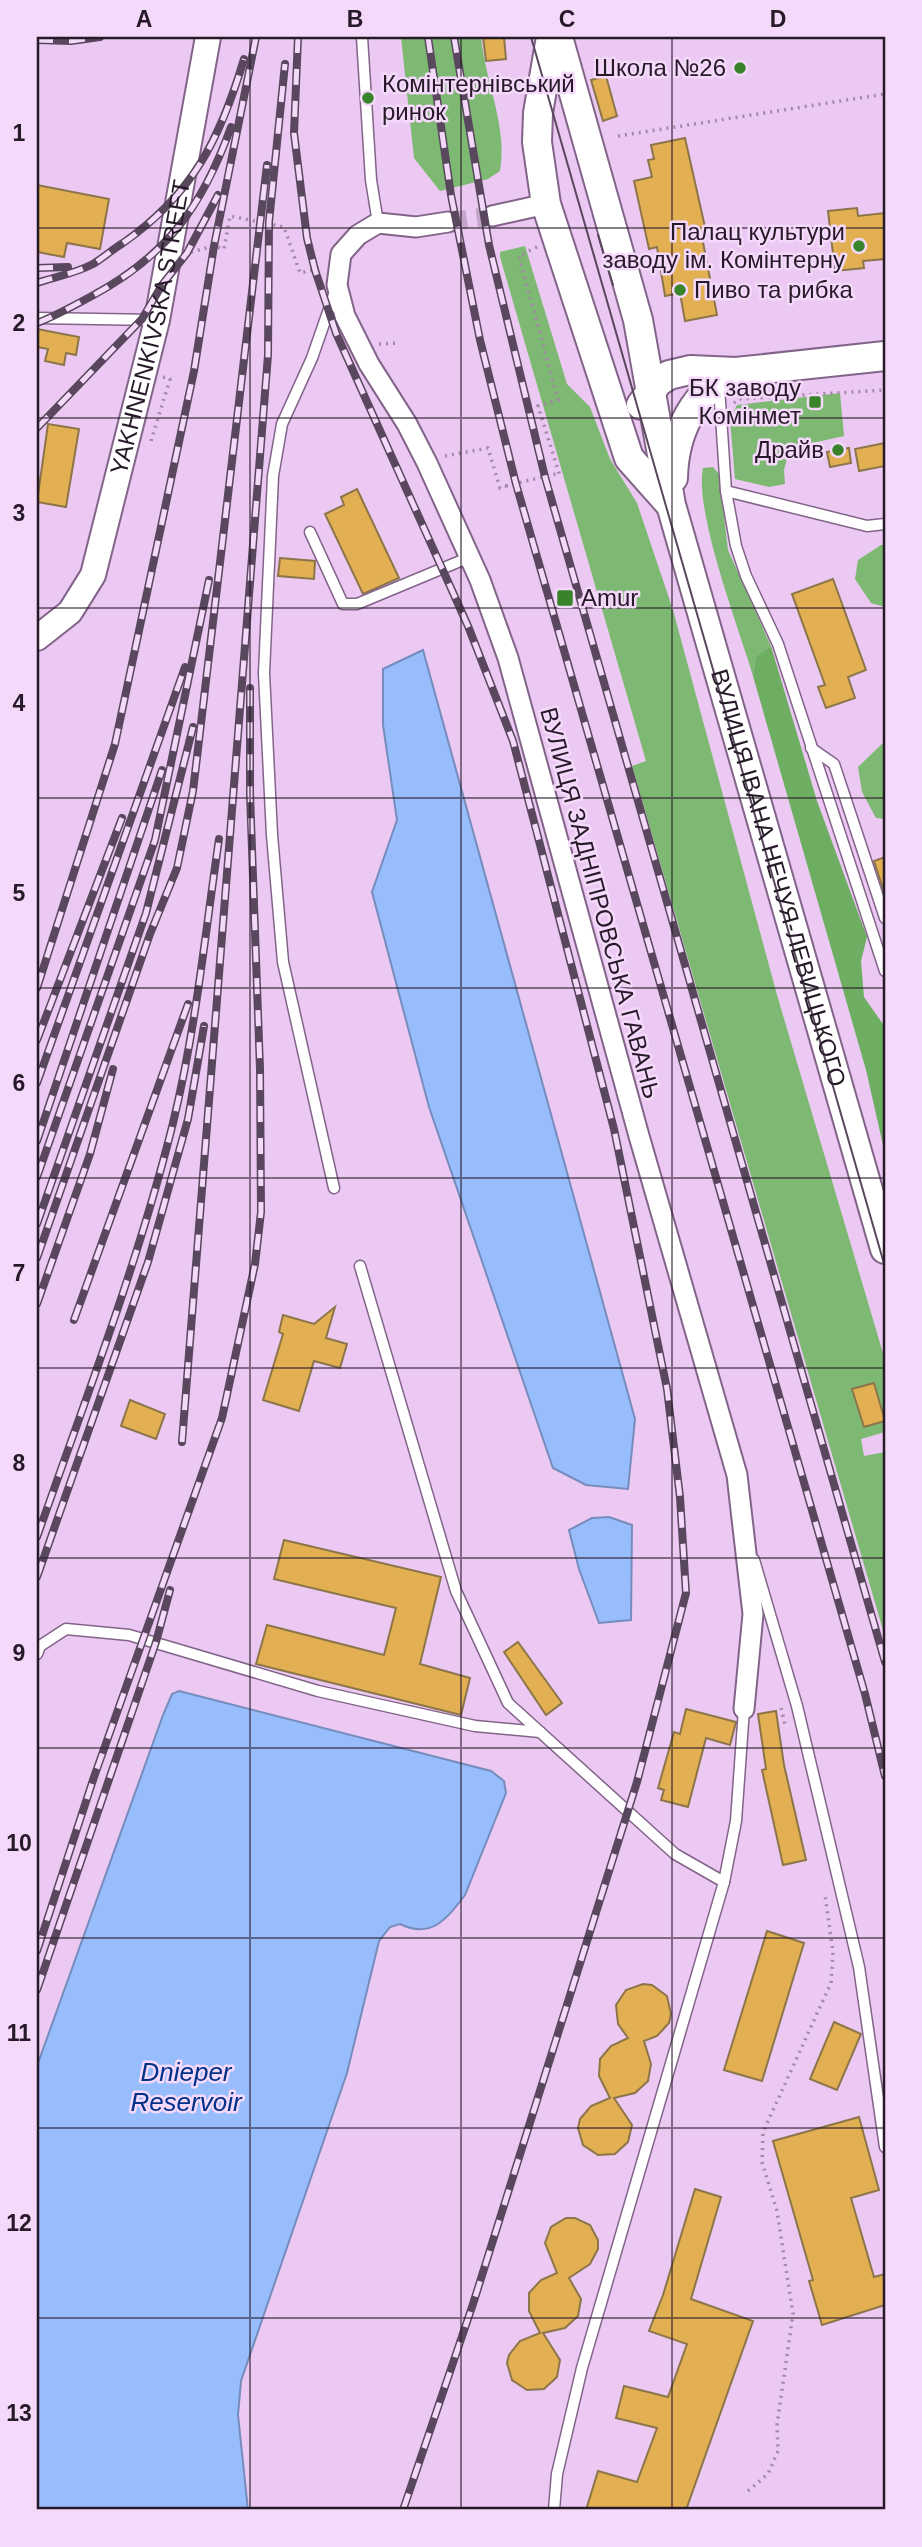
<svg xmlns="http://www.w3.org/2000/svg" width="922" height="2547" font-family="Arial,sans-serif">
	<rect width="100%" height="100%" fill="#ebc9f2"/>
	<g fill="#7db972">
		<path d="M 401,37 L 481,37 C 485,81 508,127 500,171 L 488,179 L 440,191 L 414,158 Z"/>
		<path d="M 525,246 L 567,384 L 590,407 L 610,459 L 637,503 L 673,610 L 777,995 L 885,1360 L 885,1432 L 861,1439 L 864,1456 L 885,1452 L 885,1637 L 632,766 L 646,761 L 500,257 L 500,252 Z"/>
		<path d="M 840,393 L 844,436 L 790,448 L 784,470 L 785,484 L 769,487 L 735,479 L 730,419 L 737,405 Z"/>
		<path d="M 713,467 L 719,474 L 728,550 L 771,646 L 756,656 L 753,676 C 739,628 694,512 703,468 Z"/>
		<path d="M 881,545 L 885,545 L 885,607 L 871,603 L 855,579 L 858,560 Z"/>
		<path d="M 885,741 L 885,819 L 876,818 L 862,792 L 858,767 Z"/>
	</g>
	<path fill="#6dae62" d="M 771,646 L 817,801 L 867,937 L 861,961 L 864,997 L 885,1027 L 885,1154 L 866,1070 L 753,676 L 756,656 Z"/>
	<g fill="#98bdfd" stroke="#768cbd" stroke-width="2">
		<path d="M 423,650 L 635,1419 L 628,1489 L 586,1485 L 553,1468 L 429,1107 L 372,892 L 397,820 L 383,725 L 383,669 Z"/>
		<path d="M 609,1517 L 632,1525 L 631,1620 L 599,1623 L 579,1569 L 569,1530 L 592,1518 Z"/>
		<path d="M 179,1691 L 491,1771 L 504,1781 L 506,1793 L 465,1895 C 446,1920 431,1939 400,1924 L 390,1927 L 379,1941 L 347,2073 L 241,2381 L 238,2415 L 248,2510 L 37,2510 L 37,2066 L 163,1715 L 172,1694 Z"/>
	</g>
	<g fill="#e2b052" stroke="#8d754a" stroke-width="2">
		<path d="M 483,37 L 504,37 L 506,59 L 486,61 Z"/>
		<path d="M 606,76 L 617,116 L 603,121 L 591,80 Z"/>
		<path d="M 685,138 L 707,236 L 702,237 L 717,315 L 685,321 L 680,293 L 665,296 L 657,247 L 649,249 L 634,181 L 652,177 L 648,160 L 654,159 L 651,145 Z"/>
		<path d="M 37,185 L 109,199 L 100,249 L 67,243 L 64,257 L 37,252 Z"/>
		<path d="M 857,208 L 858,216 L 885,213 L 885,259 L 863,261 L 864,268 L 835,271 L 828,211 Z"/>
		<path d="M 37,329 L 79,337 L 76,355 L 66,353 L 64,365 L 45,361 L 48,349 L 37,347 Z"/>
		<path d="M 48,424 L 79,429 L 66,507 L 37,502 Z"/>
		<path d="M 885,443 L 885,466 L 859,471 L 855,449 Z"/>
		<path d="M 849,448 L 851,463 L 830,467 L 827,452 Z"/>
		<path d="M 357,489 L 399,578 L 363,594 L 325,514 L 344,505 L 341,497 Z"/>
		<path d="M 280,558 L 315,561 L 314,579 L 278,576 Z"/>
		<path d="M 833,579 L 866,670 L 848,677 L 855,698 L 826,708 L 818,687 L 825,685 L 792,594 Z"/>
		<path d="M 885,857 L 885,895 L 874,861 Z"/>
		<path d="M 335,1307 L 326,1338 L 347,1344 L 340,1368 L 314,1361 L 299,1411 L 263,1400 L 283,1334 L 279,1332 L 283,1315 L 314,1324 Z"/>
		<path d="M 874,1383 L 885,1421 L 864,1427 L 852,1389 Z"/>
		<path d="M 130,1400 L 165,1414 L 156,1439 L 121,1426 Z"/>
		<path d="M 284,1540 L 441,1577 L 420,1664 L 470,1678 L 461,1715 L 256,1664 L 267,1625 L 384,1655 L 396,1608 L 274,1579 Z"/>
		<path d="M 518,1642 L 562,1703 L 546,1715 L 504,1652 Z"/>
		<path d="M 686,1709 L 736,1722 L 730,1745 L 706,1738 L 688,1807 L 661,1800 L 664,1790 L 658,1788 L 674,1732 L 680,1734 Z"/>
		<path d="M 776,1711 L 784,1765 L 806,1860 L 783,1865 L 762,1770 L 766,1769 L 758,1714 Z"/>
		<path d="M 767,1931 L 804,1943 L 762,2081 L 724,2070 Z"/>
		<path d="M 643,1984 L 652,1985 L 667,1996 L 671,2014 L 669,2023 L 657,2036 L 644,2041 L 651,2064 L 648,2081 L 635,2093 L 614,2098 L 632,2125 L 628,2142 L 615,2154 L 598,2155 L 583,2145 L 578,2128 L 580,2119 L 591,2106 L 610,2098 L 599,2076 L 600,2059 L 611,2046 L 628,2038 L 618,2024 L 616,2005 L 626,1990 Z"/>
		<path d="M 834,2022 L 861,2034 L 837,2090 L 810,2079 Z"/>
		<path d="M 859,2117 L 879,2190 L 851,2198 L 874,2277 L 885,2274 L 885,2305 L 822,2325 L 809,2281 L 813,2280 L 773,2141 Z"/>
		<path d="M 695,2189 L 721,2197 L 691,2299 L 753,2321 L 686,2510 L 586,2510 L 598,2471 L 637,2482 L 657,2428 L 616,2418 L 624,2386 L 668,2397 L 687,2344 L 649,2331 L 663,2295 Z"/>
		<path d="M 566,2218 L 575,2218 L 590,2225 L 598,2240 L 598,2249 L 590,2264 L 569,2278 L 581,2299 L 578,2316 L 565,2328 L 543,2333 L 560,2360 L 557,2377 L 544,2389 L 527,2390 L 512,2380 L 507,2363 L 509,2355 L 520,2341 L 540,2333 L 529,2311 L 529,2293 L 541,2280 L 557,2273 L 545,2243 L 551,2227 Z"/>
	</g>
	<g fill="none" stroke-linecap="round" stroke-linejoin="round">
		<path stroke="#c4a6ca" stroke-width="19" stroke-dasharray="19 10" stroke-linecap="butt" d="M 448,222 L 492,216"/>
		<g stroke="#836489" stroke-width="13">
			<g id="service">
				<path d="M 362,37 L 371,180 L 378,223"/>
				<path d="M 37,318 L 155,320"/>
				<path d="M 719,387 L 726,491 L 736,546 L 746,576 L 778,644 L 885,971"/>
				<path d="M 726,491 L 867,526 L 885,524"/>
				<path d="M 310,532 L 343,604 L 357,604 L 470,557"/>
				<path d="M 811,748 L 834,764 L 885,918"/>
				<path d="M 334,1188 L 283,962 L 272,835 L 264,673 L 273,476 L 282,424 L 312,358 L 336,289"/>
				<path d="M 360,1266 L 456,1591 L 508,1703 L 675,1854 L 724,1882"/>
				<path d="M 754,1560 L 797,1706 L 859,1967 L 885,2147"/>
				<path d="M 37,1654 L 40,1646 L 66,1629 L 129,1635 L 318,1691 L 475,1726 L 540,1732"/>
				<path d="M 554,2510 L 557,2474 L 582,2368 L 724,1882 L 736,1821 L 744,1709"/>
			</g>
		</g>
		<g stroke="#836489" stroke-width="23">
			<g id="minor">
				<path d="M 492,216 L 546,204"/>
				<path d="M 448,222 L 416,227 L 378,223 L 358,235 L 341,254 L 337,285 L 345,316 L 369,364 L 407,424 L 427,463 L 480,580 L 508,658 L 639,1136 L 737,1475 L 753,1614 L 744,1709"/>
			</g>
		</g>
		<g stroke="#836489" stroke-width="28">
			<g id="tertiary">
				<path id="s1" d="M 37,638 L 70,612 L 93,575 L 157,320 L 208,37"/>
			</g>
		</g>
		<g stroke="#836489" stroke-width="32">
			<g id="secondary">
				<path d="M 551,37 L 538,113 L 537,142 L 546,204 L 629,458 L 669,503"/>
				<path id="s2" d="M 558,37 L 638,320 L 671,505 L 885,1249"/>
				<path d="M 641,405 L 658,382 L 669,375 L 690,370 L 736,372 L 885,356"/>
				<path d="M 673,478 C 674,432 694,391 736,372"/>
			</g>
		</g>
		<g stroke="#a388a8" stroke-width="3.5" stroke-dasharray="2 5" stroke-linecap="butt">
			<path d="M 618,136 L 885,94"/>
			<path d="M 537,247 L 519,256 L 558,400 L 538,406 L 560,476"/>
			<path d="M 191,252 L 214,246 L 224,249 L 230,216 L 284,227 L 300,273 L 322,268"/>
			<path d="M 379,344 L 398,343"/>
			<path d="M 734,403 L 739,399 L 885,390"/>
			<path d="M 151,441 L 170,379 L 163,377"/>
			<path d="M 445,456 L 488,448 L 500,488 L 506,486 L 507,489"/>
			<path d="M 506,486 L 559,473"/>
			<path d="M 781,1708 L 785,1724"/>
			<path d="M 748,2491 L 768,2474 L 778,2451 L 777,2425 L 793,2314 L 777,2211 L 762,2162 L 763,2132 L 831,1983 L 833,1952 L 825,1895"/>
		</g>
		<use href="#service" stroke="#fff" stroke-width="10"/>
		<use href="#minor" stroke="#fff" stroke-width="19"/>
		<use href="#tertiary" stroke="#fff" stroke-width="24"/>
		<use href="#secondary" stroke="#fff" stroke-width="28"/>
		<g stroke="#59475d" stroke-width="2">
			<path d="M 531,37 L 885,1267"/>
			<path d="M 598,235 L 613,285"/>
		</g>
		<g stroke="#59475d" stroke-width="8">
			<g id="rail">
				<path d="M 298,37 L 294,133 L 307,238 L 315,270 L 336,333 L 468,626 L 513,741 L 614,1129 L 667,1389 L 680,1497 L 686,1593 L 637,1782 L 473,2304 L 403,2510"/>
				<path d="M 428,37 L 451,195 L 480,340 L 516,484 L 865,1694 L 885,1776"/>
				<path d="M 454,37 L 489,245 L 545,477 L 885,1662"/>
				<path d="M 37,40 L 71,41 L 100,37"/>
				<path d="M 37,268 L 68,267"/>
				<path d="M 37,283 C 55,277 76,273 93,264 C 103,258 113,249 123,243 C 193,194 220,139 244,59"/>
				<path d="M 37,323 C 55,316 73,306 90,297 C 167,256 202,207 231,127"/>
				<path d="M 37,428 L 142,319 L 162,285 L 187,253 L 218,195"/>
				<path d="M 37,988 L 115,744 L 194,371 L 214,246 L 256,37"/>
				<path d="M 37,1040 L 122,818"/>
				<path d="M 37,1083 L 185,667"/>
				<path d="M 37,1141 L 162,770"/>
				<path d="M 37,1177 L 155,840 L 209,580"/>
				<path d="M 37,1224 L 146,913 L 193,727"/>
				<path d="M 37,1258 L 150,934 L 177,868 L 193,791 L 267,165"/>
				<path d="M 37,1304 L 90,1154 L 113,1069"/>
				<path d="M 74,1320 L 188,1004"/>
				<path d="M 182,1442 L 268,355 L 269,222 L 285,64"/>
				<path d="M 37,1537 C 85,1400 138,1264 173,1123 C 196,1029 205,934 219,839"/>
				<path d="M 37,1577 L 148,1262 L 188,1119 L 204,1026"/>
				<path d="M 37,1951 L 94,1777 L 222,1418 L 255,1264 L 261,1212 L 260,1069 L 250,794 L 250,688"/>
				<path d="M 37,1990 L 156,1642 L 170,1590"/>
			</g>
		</g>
		<use href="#rail" stroke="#f4d9fa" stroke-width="5" stroke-dasharray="16" stroke-linecap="butt"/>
	</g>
	<path fill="none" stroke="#261928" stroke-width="2" stroke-opacity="0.55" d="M 250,37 L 250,2510M 461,37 L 461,2510M 672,37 L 672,2510M 37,228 L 885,228M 37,418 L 885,418M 37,608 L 885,608M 37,798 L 885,798M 37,988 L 885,988M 37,1178 L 885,1178M 37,1368 L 885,1368M 37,1558 L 885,1558M 37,1748 L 885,1748M 37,1938 L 885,1938M 37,2128 L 885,2128M 37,2318 L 885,2318"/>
	<g fill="#39832b" stroke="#f4d9fa" stroke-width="2.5">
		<circle cx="740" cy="68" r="7"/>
		<circle cx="368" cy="98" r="7"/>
		<circle cx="859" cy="246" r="7"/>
		<circle cx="680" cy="290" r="7"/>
		<rect x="808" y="395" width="14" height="14" rx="3.5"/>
		<circle cx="838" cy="450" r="7"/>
		<rect x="556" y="589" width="18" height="18" rx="3.5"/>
	</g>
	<g text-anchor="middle" stroke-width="5" stroke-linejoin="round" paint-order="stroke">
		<g font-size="24" fill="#261928" stroke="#f4d9fa" text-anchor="end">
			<text x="726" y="76">Школа №26</text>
			<text x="382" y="92" text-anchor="start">Комінтернівський<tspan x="382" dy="28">ринок</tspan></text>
			<text x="845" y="240">Палац культури<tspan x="845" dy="28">заводу ім. Комінтерну</tspan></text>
			<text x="694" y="298" text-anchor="start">Пиво та рибка</text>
			<text x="801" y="396">БК заводу<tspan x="801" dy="28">Комінмет</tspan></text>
			<text x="824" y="458">Драйв</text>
			<text x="581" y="606" text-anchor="start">Amur</text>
		</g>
		<g font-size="24" fill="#261928" stroke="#f4d9fa">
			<text dy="8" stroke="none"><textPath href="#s1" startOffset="340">YAKHNENKIVSKA STREET</textPath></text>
			<text dy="8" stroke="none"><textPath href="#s2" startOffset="870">ВУЛИЦЯ ІВАНА НЕЧУЯ-ЛЕВИЦЬКОГО</textPath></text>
			<text transform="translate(600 903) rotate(75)" y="8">ВУЛИЦЯ ЗАДНІПРОВСЬКА ГАВАНЬ</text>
		</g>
		<g font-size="26" font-style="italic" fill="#003189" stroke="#f4d9fa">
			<text x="186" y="2081">Dnieper<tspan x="186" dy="30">Reservoir</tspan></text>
		</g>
	</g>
	<rect width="922" height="2547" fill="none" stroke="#f4d9fa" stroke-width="77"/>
	<rect x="38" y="38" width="846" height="2470" fill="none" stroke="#261928" stroke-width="2.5"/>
	<g font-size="23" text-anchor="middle" font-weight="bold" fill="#261928">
		<text x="144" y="27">A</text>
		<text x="355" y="27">B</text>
		<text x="567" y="27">C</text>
		<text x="778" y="27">D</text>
		<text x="19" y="141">1</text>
		<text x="19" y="331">2</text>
		<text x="19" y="521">3</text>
		<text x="19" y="711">4</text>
		<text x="19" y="901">5</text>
		<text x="19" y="1091">6</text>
		<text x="19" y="1281">7</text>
		<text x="19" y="1471">8</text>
		<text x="19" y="1661">9</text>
		<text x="19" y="1851">10</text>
		<text x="19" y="2041">11</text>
		<text x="19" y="2231">12</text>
		<text x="19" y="2421">13</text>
	</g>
</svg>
